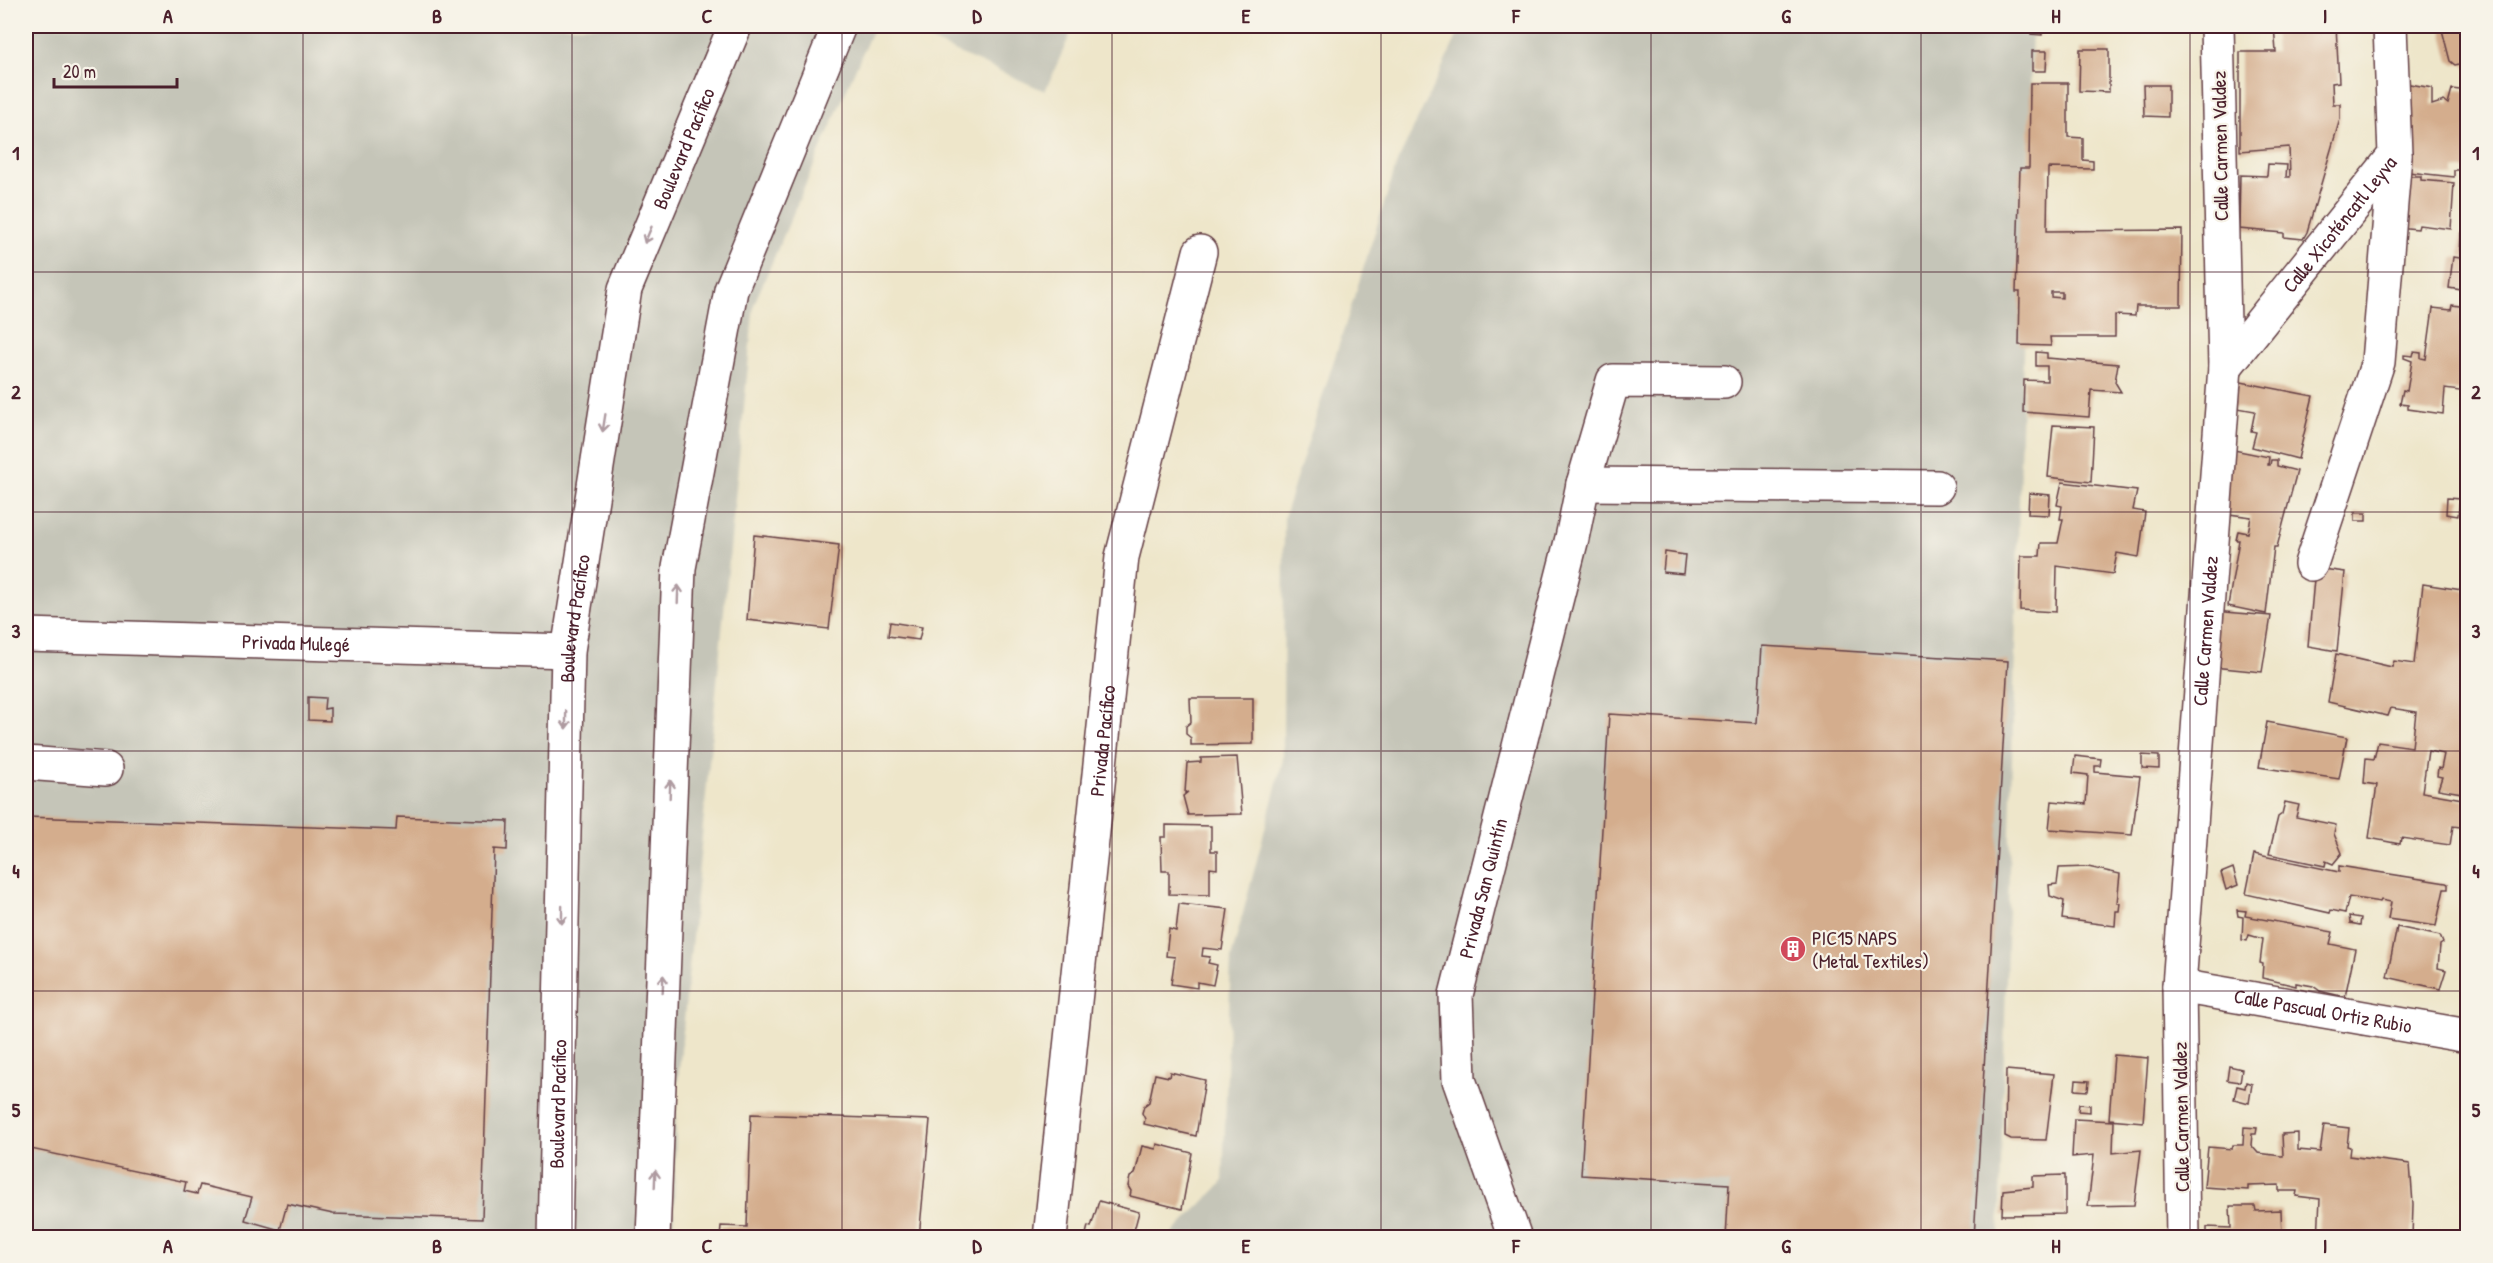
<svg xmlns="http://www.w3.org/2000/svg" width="2493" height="1263" font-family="'Patrick Hand',sans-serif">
	<rect width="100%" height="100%" fill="#f7f3e8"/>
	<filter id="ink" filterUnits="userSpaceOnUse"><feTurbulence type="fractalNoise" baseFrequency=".0167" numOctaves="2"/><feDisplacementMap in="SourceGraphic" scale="12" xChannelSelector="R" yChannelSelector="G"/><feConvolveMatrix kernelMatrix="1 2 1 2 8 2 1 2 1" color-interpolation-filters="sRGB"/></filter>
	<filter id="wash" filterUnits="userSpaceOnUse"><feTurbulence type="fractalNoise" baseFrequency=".008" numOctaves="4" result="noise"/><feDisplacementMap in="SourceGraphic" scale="24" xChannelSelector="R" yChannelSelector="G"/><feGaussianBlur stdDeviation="1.35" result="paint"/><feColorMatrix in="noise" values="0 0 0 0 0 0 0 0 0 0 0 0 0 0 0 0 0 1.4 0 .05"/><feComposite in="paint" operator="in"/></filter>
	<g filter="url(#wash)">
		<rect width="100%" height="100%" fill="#eee6ca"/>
		<g fill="#c5c5b8">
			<path d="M 26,26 L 874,26 L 754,304 L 677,1091 L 673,1237 L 26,1237 Z"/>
			<path d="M 897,26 L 1074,26 L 1045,91 Z"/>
			<path d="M 1462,26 L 2032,26 L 1999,1237 L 1168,1238 L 1223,1182 L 1231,959 L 1283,760 L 1284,517 L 1397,163 Z"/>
		</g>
		<g id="blocks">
			<g fill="#d4ad8d" fill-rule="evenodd">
				<path d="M 2274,26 L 2336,26 L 2339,82 L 2332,83 L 2333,104 L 2340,104 L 2340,119 L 2307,232 L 2303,239 L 2284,237 L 2284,233 L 2239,229 L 2240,175 L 2267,176 L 2268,164 L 2287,165 L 2286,177 L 2290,177 L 2289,147 L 2240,151 L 2240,52 L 2276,52 Z"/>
				<path d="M 2441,26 L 2468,26 L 2468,73 L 2464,63 L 2455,65 L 2450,61 Z"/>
				<path d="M 2031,28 L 2042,30 L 2042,35 L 2031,34 Z"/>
				<path d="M 2080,49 L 2109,49 L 2109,92 L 2079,91 Z"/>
				<path d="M 2032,51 L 2047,51 L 2046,71 L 2032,71 Z"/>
				<path d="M 2030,83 L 2068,83 L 2068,137 L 2083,138 L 2083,160 L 2093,161 L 2093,169 L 2048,168 L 2047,231 L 2182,230 L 2181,306 L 2136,306 L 2135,316 L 2115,315 L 2115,337 L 2050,337 L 2051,346 L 2019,345 L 2020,292 L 2016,292 L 2020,168 L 2029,168 ZM 2051,292 L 2062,292 L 2062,298 L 2051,297 Z"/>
				<path d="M 2404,83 L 2432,88 L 2432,105 L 2444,101 L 2448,104 L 2452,89 L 2468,91 L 2468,170 L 2454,170 L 2454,177 L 2399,171 Z"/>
				<path d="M 2143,85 L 2168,85 L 2168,117 L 2144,116 Z"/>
				<path d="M 2398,176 L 2421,176 L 2421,180 L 2454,183 L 2451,229 L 2419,225 L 2418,229 L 2396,227 Z"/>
				<path d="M 2461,233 L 2468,234 L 2468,257 L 2460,256 Z"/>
				<path d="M 2453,257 L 2468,259 L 2468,291 L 2449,288 Z"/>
				<path d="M 2452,305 L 2467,307 L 2467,392 L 2445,389 L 2443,414 L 2408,409 L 2408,405 L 2400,404 L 2403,390 L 2407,391 L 2412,361 L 2404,358 L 2404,355 L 2413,356 L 2414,352 L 2421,353 L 2421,358 L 2426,359 L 2433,308 L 2451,310 Z"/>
				<path d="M 2036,352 L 2047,353 L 2047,358 L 2118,364 L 2115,382 L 2121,392 L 2091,390 L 2089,417 L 2023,412 L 2024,380 L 2047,381 L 2047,366 L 2036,366 Z"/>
				<path d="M 2236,381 L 2313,396 L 2298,459 L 2252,447 L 2256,432 L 2251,431 L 2255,411 L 2232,407 Z"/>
				<path d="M 2053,425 L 2094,427 L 2091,482 L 2048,477 Z"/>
				<path d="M 2229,449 L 2269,457 L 2268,465 L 2270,465 L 2271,460 L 2277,460 L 2277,466 L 2297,471 L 2277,547 L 2274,547 L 2266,614 L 2228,606 L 2239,540 L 2236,540 L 2238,531 L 2248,533 L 2251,517 L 2222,513 Z"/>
				<path d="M 2062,482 L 2137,491 L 2133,510 L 2145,512 L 2139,557 L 2117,553 L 2113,574 L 2057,566 L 2056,612 L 2020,610 L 2021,556 L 2040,556 L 2041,543 L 2058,543 L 2063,519 L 2060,519 L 2062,506 L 2057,505 Z"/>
				<path d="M 2029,493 L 2050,495 L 2049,515 L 2028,514 Z"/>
				<path d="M 2447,498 L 2460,499 L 2458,516 L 2446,514 Z"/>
				<rect x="2355" y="513" width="11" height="8"/>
				<path d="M 754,535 L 839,545 L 829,629 L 747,620 Z"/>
				<path d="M 1665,552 L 1685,555 L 1683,574 L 1663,572 Z"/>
				<path d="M 2315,568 L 2345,572 L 2337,651 L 2308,646 Z"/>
				<path d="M 2423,584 L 2468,591 L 2468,794 L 2438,789 L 2442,777 L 2437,776 L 2438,768 L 2441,769 L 2444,754 L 2428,751 L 2422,792 L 2468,800 L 2468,828 L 2453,826 L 2450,845 L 2401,838 L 2400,844 L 2369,838 L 2377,785 L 2364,783 L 2366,758 L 2374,759 L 2378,742 L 2412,747 L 2416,712 L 2391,708 L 2388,716 L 2328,702 L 2336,654 L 2392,667 L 2394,661 L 2414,664 Z"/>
				<path d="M 2214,611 L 2271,616 L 2262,672 L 2213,667 Z"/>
				<path d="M 890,622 L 922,627 L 919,640 L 888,636 Z"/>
				<path d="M 1762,646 L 2008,661 L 1974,1238 L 1726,1238 L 1729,1184 L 1581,1175 L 1609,714 L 1757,723 Z"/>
				<path d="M 308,697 L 325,698 L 324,709 L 330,708 L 330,721 L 308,720 Z"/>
				<path d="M 1190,698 L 1253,698 L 1253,744 L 1191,745 L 1191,738 L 1186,734 L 1186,726 L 1191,722 Z"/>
				<path d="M 2267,722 L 2347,737 L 2339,779 L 2259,767 Z"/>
				<path d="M 2142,755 L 2159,756 L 2159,769 L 2142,768 Z"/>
				<path d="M 2075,756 L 2101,759 L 2100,766 L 2095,766 L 2095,772 L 2140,776 L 2132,835 L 2049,829 L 2052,801 L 2086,804 L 2088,775 L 2073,773 Z"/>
				<path d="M 1237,757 L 1242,814 L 1188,815 L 1183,796 L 1188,792 L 1185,793 L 1187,763 L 1201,762 L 1201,758 Z"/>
				<path d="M 2285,802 L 2299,805 L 2296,817 L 2336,825 L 2334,834 L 2342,853 L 2333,864 L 2326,861 L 2325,866 L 2269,854 L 2278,817 L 2282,814 Z"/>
				<path d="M 26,817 L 396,830 L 397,817 L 508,821 L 507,850 L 494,849 L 482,1219 L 333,1214 L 287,1204 L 280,1230 L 245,1220 L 252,1197 L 200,1185 L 197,1194 L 184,1191 L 186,1182 L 26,1148 Z"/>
				<path d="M 1166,825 L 1211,826 L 1211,851 L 1217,851 L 1217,869 L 1210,868 L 1210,895 L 1169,894 L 1169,871 L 1162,871 L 1161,837 L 1166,837 Z"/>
				<path d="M 2254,854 L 2339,872 L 2339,866 L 2446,883 L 2448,884 L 2448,889 L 2444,889 L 2436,926 L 2388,919 L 2391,902 L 2381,900 L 2380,902 L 2349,897 L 2345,913 L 2331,910 L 2330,913 L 2246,894 Z"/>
				<path d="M 2088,867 L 2120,874 L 2117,903 L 2120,903 L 2119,911 L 2116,911 L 2115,926 L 2062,919 L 2064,901 L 2050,896 L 2049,885 L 2057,884 L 2059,868 Z"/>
				<path d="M 2233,868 L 2238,885 L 2226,890 L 2221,873 Z"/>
				<path d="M 1179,904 L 1228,909 L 1222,950 L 1203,948 L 1202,956 L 1210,957 L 1208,963 L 1217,965 L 1213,985 L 1197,982 L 1197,988 L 1171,984 L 1175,957 L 1166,956 L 1169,929 L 1176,931 Z"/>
				<path d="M 2237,910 L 2246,911 L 2245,916 L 2333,932 L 2330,944 L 2355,949 L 2345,997 L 2320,991 L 2313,986 L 2296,983 L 2296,986 L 2262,978 L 2263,964 L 2260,963 L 2263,939 L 2249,935 L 2247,941 L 2242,940 L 2243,917 L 2238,916 Z"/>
				<path d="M 2349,916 L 2361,918 L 2360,925 L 2350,923 Z"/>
				<path d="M 2397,927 L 2440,936 L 2443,943 L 2440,945 L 2438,968 L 2446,970 L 2440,989 L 2387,977 Z"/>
				<path d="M 2114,1055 L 2148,1058 L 2143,1122 L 2109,1119 Z"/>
				<path d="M 2229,1066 L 2242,1069 L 2240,1082 L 2227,1080 Z"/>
				<path d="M 2006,1070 L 2054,1074 L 2046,1140 L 2011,1139 L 2005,1136 Z"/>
				<path d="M 1170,1072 L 1205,1080 L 1196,1136 L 1144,1124 L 1145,1119 L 1142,1113 L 1144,1106 L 1149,1102 L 1155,1074 L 1169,1077 Z"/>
				<path d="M 2076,1080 L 2089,1081 L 2088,1091 L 2075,1090 Z"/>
				<path d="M 2246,1082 L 2252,1084 L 2249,1103 L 2234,1099 L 2237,1086 L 2245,1088 Z"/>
				<path d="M 2079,1104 L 2090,1105 L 2090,1112 L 2078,1111 Z"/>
				<path d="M 751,1114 L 930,1120 L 919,1238 L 720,1238 L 721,1226 L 747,1227 Z"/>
				<path d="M 2074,1119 L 2114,1121 L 2113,1153 L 2141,1150 L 2134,1205 L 2088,1206 L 2094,1155 L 2072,1157 Z"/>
				<path d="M 2324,1125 L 2349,1128 L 2347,1146 L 2350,1147 L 2349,1156 L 2410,1164 L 2413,1204 L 2412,1238 L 2318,1238 L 2320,1199 L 2296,1196 L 2297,1191 L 2279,1191 L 2279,1185 L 2248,1186 L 2248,1190 L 2204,1187 L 2208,1147 L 2232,1149 L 2233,1145 L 2243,1145 L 2244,1127 L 2257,1128 L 2256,1134 L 2252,1134 L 2251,1145 L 2258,1153 L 2281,1156 L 2283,1156 L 2282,1134 L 2298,1133 L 2298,1150 L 2320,1152 Z"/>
				<path d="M 1157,1144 L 1192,1153 L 1182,1209 L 1130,1196 L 1131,1191 L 1128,1186 L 1130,1177 L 1135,1174 L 1142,1146 L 1156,1149 Z"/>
				<path d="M 2065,1175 L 2065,1214 L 2002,1215 L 2003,1190 L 2033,1187 L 2033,1176 Z"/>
				<path d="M 1099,1201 L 1139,1212 L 1132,1238 L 1085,1238 L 1088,1226 L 1091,1227 Z"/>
				<path d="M 2230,1206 L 2255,1206 L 2256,1211 L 2281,1210 L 2282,1238 L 2207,1238 L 2207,1227 L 2231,1228 Z"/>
			</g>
		</g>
	</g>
	<g filter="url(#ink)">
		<use href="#blocks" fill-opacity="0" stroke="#633d43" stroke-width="1.5"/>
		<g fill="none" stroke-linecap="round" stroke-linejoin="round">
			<g stroke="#633d43" stroke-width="36">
				<g id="minor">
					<path id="s1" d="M 2225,367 L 2395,155 L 2390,26"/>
					<path d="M 1583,484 L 1937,487"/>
					<path d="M 2311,564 L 2378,362 L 2395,155"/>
					<path id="s2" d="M 26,635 L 568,651"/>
					<path d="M 26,763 L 106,769"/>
					<path id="s3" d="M 2179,986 L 2468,1036"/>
					<path id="s4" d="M 1050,1238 L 1122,557 L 1200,252"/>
					<path id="s5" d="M 1515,1238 L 1459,1080 L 1456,995 L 1572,538 L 1583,484 L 1613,381 L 1724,382"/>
					<path id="s6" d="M 2183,1238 L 2179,986 L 2225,367 L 2217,26"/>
				</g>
			</g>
			<g stroke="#633d43" stroke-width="36">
				<g id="major">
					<path id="s7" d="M 555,1238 L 568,651 L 625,289 L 735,26"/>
					<path d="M 653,1238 L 679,568 L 731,290 L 839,26"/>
				</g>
			</g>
			<use href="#minor" stroke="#fff" stroke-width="33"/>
			<use href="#major" stroke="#fff" stroke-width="33"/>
		</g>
		<defs><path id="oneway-shaft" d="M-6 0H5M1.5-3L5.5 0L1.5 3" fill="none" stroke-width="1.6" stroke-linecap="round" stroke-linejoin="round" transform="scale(1.5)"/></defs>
		<g stroke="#ae9aa0">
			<use href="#oneway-shaft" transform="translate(648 235) rotate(113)"/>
			<use href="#oneway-shaft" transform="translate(604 423) rotate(99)"/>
			<use href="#oneway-shaft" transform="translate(678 594) rotate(-88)"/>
			<use href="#oneway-shaft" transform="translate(566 720) rotate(91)"/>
			<use href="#oneway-shaft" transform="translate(670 789) rotate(-88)"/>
			<use href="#oneway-shaft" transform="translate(562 915) rotate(91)"/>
			<use href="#oneway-shaft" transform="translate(663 984) rotate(-88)"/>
			<use href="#oneway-shaft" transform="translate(655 1179) rotate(-88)"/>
		</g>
	</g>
	<path fill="none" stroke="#4a1f2b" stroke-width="1.5" stroke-opacity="0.55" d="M 303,26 L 303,1238M 572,26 L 572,1238M 842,26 L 842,1238M 1112,26 L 1112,1238M 1381,26 L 1381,1238M 1651,26 L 1651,1238M 1921,26 L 1921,1238M 2190,26 L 2190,1238M 26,272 L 2468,272M 26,512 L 2468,512M 26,751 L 2468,751M 26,991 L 2468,991"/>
	<defs>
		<g id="building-disc" transform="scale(1.35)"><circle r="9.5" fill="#d1495b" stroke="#f7f3e8"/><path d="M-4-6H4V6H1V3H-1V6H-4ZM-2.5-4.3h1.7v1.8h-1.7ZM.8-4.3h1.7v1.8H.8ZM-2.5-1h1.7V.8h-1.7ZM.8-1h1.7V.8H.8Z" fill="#fff"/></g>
	</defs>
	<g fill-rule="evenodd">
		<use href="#building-disc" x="1793" y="949"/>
	</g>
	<g text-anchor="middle" stroke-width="4.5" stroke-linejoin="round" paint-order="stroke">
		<g font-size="20" fill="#4a1f2b" stroke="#f7f3e8">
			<text transform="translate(2220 146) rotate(-91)" y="7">Calle Carmen Valdez</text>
			<text dy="7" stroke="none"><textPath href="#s7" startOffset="1106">Boulevard Pacífico</textPath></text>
			<text dy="7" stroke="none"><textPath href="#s1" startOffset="183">Calle Xicoténcatl Leyva</textPath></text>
			<text dy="7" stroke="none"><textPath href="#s7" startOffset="620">Boulevard Pacífico</textPath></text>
			<text dy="7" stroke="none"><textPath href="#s6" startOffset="608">Calle Carmen Valdez</textPath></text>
			<text dy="7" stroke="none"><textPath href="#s2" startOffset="270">Privada Mulegé</textPath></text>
			<text dy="7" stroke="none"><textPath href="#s4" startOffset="500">Privada Pacífico</textPath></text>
			<text dy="7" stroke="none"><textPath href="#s5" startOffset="363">Privada San Quintín</textPath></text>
			<text dy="7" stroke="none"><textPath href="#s3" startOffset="146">Calle Pascual Ortiz Rubio</textPath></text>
			<text dy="7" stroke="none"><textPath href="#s7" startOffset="134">Boulevard Pacífico</textPath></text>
			<text transform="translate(2181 1117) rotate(-91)" y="7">Calle Carmen Valdez</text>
		</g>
		<g font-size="20" fill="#4a1f2b" stroke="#f7f3e8" text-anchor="start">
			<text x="1812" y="945">PIC15 NAPS<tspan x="1812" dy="23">(Metal Textiles)</tspan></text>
		</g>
	</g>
	<rect width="2493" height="1263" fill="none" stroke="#f7f3e8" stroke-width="66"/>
	<path d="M54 78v9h123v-9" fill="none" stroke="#4a1f2b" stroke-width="3"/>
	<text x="63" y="78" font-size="18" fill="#4a1f2b" stroke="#f7f3e8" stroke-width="4.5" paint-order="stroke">20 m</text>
	<rect x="33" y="33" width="2427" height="1197" fill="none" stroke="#4a1f2b" stroke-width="2"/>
	<g font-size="20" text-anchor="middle" font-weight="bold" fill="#4a1f2b">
		<text x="168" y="23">A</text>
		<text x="437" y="23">B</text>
		<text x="707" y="23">C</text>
		<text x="977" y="23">D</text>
		<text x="1246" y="23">E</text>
		<text x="1516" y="23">F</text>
		<text x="1786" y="23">G</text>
		<text x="2056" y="23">H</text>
		<text x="2325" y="23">I</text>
		<text x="16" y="160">1</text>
		<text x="2476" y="160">1</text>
		<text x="16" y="399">2</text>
		<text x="2476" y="399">2</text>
		<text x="16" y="638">3</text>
		<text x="2476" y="638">3</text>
		<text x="16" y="878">4</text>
		<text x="2476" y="878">4</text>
		<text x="16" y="1117">5</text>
		<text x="2476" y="1117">5</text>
		<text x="168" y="1253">A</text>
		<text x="437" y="1253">B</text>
		<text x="707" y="1253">C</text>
		<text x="977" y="1253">D</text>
		<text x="1246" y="1253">E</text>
		<text x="1516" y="1253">F</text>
		<text x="1786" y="1253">G</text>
		<text x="2056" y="1253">H</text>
		<text x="2325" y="1253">I</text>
	</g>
</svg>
